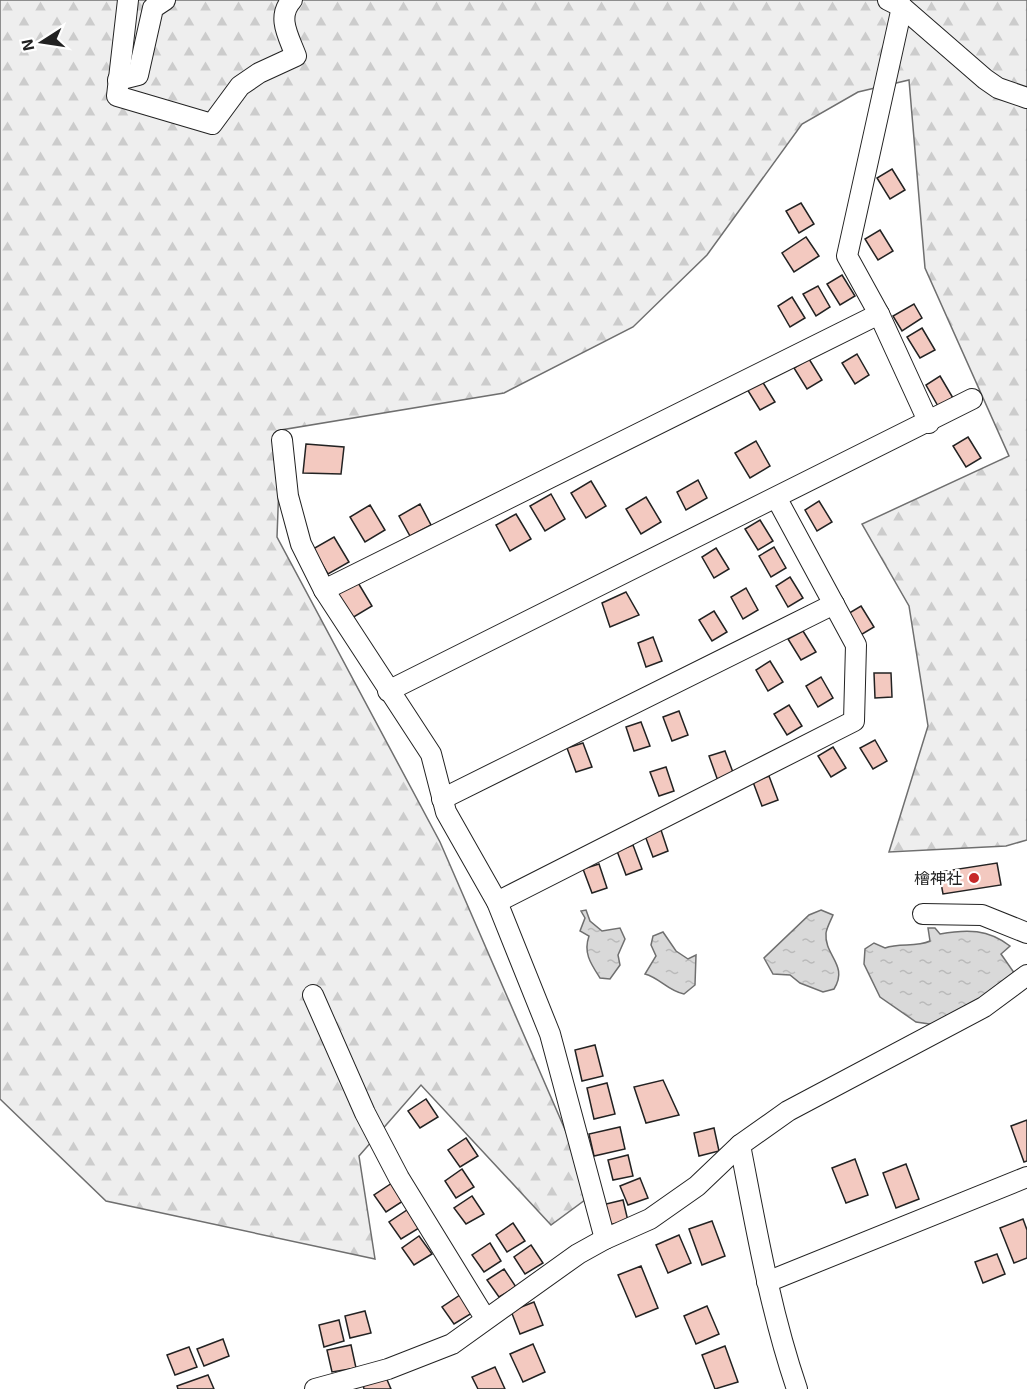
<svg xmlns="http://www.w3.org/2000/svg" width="1027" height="1389" font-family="'Exo 2','Noto Sans JP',sans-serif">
	<defs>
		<pattern id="forest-firs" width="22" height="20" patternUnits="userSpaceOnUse" patternTransform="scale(1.5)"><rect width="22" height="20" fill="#eee"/><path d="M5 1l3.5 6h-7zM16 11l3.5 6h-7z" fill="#ccc"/></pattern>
		<pattern id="water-ripples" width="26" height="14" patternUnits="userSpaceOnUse" patternTransform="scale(1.5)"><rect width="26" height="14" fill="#d9d9d9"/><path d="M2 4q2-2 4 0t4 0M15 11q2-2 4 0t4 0" fill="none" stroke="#bababa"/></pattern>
	</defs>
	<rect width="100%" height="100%" fill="#fff"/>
	<path fill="url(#forest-firs)" stroke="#6f6f6f" stroke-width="1.5" d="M 0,0 L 1027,0 L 1027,840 L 1006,846 L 889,852 L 928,726 L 909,606 L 862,524 L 1009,456 L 925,268 L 909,80 L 858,92 L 802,124 L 707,255 L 633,327 L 504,393 L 281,430 L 277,537 L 440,842 L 593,1194 L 551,1225 L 421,1085 L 359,1156 L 375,1259 L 106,1201 L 0,1099 Z"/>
	<g fill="url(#water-ripples)" stroke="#6f6f6f" stroke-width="1.5">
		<path d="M 586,910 L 590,921 L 602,931 L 620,928 L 625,939 L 618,955 L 620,965 L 610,979 L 600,978 C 591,964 583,953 589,936 L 580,931 L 585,918 L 581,911 Z"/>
		<path d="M 821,910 L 833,915 C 831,920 827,927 826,933 C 824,956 849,965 834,989 L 823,992 L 800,983 L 790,975 L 773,974 L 764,958 L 809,915 Z"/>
		<path d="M 928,928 L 935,928 L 940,934 C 967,929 988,929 1010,946 L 1001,954 L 1015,974 L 978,1002 L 936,1025 L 916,1022 L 880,997 L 864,964 L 865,949 L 874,943 L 885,948 C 900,942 915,948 930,941 Z"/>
		<path d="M 663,932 L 676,951 L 688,959 L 696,955 L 695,985 L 684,994 C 668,991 660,978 645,974 L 656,956 L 651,945 L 653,936 Z"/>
	</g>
	<g fill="#f3c9c0" stroke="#222" stroke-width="1.5">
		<path d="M 892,169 L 905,190 L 890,199 L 877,178 Z"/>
		<path d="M 801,203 L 814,224 L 799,233 L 786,211 Z"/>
		<path d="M 880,230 L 893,251 L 878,260 L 865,239 Z"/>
		<path d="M 806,237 L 819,256 L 794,272 L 782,253 Z"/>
		<path d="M 842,275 L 855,296 L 840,305 L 827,284 Z"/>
		<path d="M 818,286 L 830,307 L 816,316 L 803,294 Z"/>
		<path d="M 792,297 L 805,318 L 790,327 L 778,306 Z"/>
		<path d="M 914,304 L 922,318 L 902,331 L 893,316 Z"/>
		<path d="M 922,328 L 935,350 L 920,358 L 907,337 Z"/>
		<path d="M 857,354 L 869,375 L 855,384 L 842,363 Z"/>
		<path d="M 809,359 L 822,380 L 807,389 L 794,368 Z"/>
		<path d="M 940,376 L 953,398 L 938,406 L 926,385 Z"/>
		<path d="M 762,381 L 775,402 L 760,410 L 747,389 Z"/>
		<path d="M 968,437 L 981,458 L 966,467 L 953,446 Z"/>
		<path d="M 756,441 L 770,466 L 750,478 L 735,453 Z"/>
		<path d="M 306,444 L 344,447 L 341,474 L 303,473 Z"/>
		<path d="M 698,480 L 707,498 L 686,510 L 677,492 Z"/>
		<path d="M 591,481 L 606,506 L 586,518 L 571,493 Z"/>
		<path d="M 551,494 L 565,519 L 545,531 L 530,506 Z"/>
		<path d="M 646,497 L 661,522 L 641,534 L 626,509 Z"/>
		<path d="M 819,501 L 832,522 L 817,531 L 805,510 Z"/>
		<path d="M 420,504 L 431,525 L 410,536 L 399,516 Z"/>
		<path d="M 370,505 L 385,530 L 365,542 L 350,517 Z"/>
		<path d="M 516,514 L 531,539 L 510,551 L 496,525 Z"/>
		<path d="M 760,520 L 773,541 L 758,550 L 745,529 Z"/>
		<path d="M 334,537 L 349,562 L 328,574 L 313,549 Z"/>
		<path d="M 774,547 L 786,568 L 771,577 L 759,556 Z"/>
		<path d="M 716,548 L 729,569 L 714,578 L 702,557 Z"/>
		<path d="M 790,577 L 803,598 L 788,607 L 776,586 Z"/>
		<path d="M 357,581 L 372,606 L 352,618 L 337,593 Z"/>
		<path d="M 746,588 L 758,610 L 743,619 L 731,597 Z"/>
		<path d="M 626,592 L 639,615 L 610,627 L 602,603 Z"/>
		<path d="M 861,606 L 874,627 L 859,636 L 846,615 Z"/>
		<path d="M 714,611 L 727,632 L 712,641 L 699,620 Z"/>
		<path d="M 803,631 L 816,652 L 801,660 L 788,639 Z"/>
		<path d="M 653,637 L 662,661 L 646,667 L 638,643 Z"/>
		<path d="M 770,661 L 783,682 L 768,691 L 756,670 Z"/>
		<path d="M 874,673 L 891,673 L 892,697 L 875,698 Z"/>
		<path d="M 821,677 L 833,698 L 818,707 L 806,686 Z"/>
		<path d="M 789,705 L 802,726 L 787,735 L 774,714 Z"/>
		<path d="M 679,711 L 688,735 L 672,741 L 663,717 Z"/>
		<path d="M 641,722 L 650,746 L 634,751 L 626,727 Z"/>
		<path d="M 875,740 L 887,761 L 873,769 L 860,748 Z"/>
		<path d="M 583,743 L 592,767 L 576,772 L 567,748 Z"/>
		<path d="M 833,747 L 846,768 L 831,777 L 818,756 Z"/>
		<path d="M 725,751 L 734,775 L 718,781 L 709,756 Z"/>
		<path d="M 666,767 L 674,791 L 659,796 L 650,772 Z"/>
		<path d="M 769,776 L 778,800 L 762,806 L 753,782 Z"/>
		<path d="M 660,827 L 668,851 L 653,857 L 644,833 Z"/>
		<path d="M 633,845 L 642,869 L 626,875 L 617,851 Z"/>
		<path d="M 997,863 L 1001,885 L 943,894 L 939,872 Z"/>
		<path d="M 599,864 L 607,888 L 592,893 L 583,869 Z"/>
		<path d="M 595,1045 L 603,1076 L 582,1081 L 575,1050 Z"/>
		<path d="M 663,1080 L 679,1115 L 646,1123 L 634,1087 Z"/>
		<path d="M 607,1083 L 615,1114 L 594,1119 L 587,1088 Z"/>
		<path d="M 426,1099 L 438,1117 L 420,1128 L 408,1111 Z"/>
		<path d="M 1027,1120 L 1027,1161 L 1024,1162 L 1011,1126 Z"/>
		<path d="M 620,1127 L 625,1149 L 594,1156 L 589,1134 Z"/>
		<path d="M 714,1128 L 719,1151 L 699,1156 L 694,1133 Z"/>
		<path d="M 466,1138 L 478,1156 L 460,1167 L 448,1150 Z"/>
		<path d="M 628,1155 L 633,1176 L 613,1180 L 608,1160 Z"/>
		<path d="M 855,1159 L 868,1195 L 846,1203 L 832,1168 Z"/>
		<path d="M 906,1164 L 919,1199 L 896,1208 L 883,1173 Z"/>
		<path d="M 462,1169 L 474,1187 L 456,1198 L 445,1181 Z"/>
		<path d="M 640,1178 L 648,1198 L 628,1205 L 620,1186 Z"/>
		<path d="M 392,1183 L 403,1201 L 386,1212 L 374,1195 Z"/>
		<path d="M 472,1196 L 484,1214 L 466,1224 L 454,1208 Z"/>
		<path d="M 623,1200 L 628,1221 L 608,1225 L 602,1205 Z"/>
		<path d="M 407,1210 L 419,1228 L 401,1239 L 389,1222 Z"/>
		<path d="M 1023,1219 L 1027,1230 L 1027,1258 L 1014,1263 L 1000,1228 Z"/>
		<path d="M 712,1221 L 725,1256 L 702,1265 L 689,1229 Z"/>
		<path d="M 513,1223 L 525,1241 L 507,1252 L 496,1235 Z"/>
		<path d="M 679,1235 L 691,1263 L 668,1273 L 656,1245 Z"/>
		<path d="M 419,1236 L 432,1254 L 414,1265 L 402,1248 Z"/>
		<path d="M 490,1243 L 501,1261 L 484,1272 L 472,1255 Z"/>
		<path d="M 531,1245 L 543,1263 L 525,1274 L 514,1257 Z"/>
		<path d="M 997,1254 L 1005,1274 L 983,1283 L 975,1262 Z"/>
		<path d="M 641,1266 L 658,1308 L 636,1317 L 618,1275 Z"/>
		<path d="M 504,1269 L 516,1287 L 499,1297 L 487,1280 Z"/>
		<path d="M 460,1295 L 472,1313 L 454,1324 L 442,1307 Z"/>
		<path d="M 534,1302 L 543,1325 L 520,1334 L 511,1311 Z"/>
		<path d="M 707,1306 L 719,1334 L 696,1344 L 684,1316 Z"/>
		<path d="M 365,1311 L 371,1333 L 350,1338 L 345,1316 Z"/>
		<path d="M 339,1320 L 344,1341 L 324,1347 L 319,1325 Z"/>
		<path d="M 223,1339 L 229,1356 L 204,1366 L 197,1349 Z"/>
		<path d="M 533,1344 L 545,1372 L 523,1382 L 510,1354 Z"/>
		<path d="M 351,1345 L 356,1368 L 332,1372 L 327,1350 Z"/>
		<path d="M 725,1346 L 738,1382 L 715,1389 L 702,1355 Z"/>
		<path d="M 189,1347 L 197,1367 L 175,1375 L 167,1355 Z"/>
		<path d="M 495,1367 L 505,1389 L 478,1389 L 472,1377 Z"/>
		<path d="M 208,1375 L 214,1389 L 178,1389 L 177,1386 Z"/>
		<path d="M 385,1375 L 391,1389 L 364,1389 L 363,1385 Z"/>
	</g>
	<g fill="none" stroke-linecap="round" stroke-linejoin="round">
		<g stroke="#222" stroke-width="22">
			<g id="minor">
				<path d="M 128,0 L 117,96 L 212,124 L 240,86 L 259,73 L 296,56 C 289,37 276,17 292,0"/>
				<path d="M 888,0 L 902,7 L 985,79 L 998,88 L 1027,98"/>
				<path d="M 902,7 L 847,256 L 879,314 L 929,423"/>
				<path d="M 118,80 L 138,75 L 153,8 L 165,0"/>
				<path d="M 282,440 L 288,496 L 301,544 L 324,590 L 431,754 L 446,812 L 497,902 L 550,1034 L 605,1239"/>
				<path d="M 324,590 L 879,314"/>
				<path d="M 388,691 L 972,399"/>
				<path d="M 442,799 L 834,604"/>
				<path d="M 497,902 L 854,721 L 856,645 L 777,499"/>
				<path d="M 923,914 L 982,915 L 1027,933"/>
				<path d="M 313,995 L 365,1113 L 399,1178 L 485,1318"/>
				<path d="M 740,1145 C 756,1227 770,1310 797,1389"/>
				<path d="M 767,1282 L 1027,1177"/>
				<path d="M 315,1389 L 388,1369 L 452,1344 L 578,1254 L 605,1239 L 650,1219 L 697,1186 L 740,1145 L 788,1111 L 984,1007 L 1027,975"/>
			</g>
		</g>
		<use href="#minor" stroke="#fff" stroke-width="20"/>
	</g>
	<circle fill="#c62828" stroke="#fff" stroke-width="2" cx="974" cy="878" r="6"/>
	<g text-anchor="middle" stroke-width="4.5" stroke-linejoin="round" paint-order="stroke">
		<g font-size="16" fill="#222" stroke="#fff" text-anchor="end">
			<text x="962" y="884">檜神社</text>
		</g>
	</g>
	<g transform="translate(42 42) rotate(258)" stroke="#ffffff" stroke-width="4.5" paint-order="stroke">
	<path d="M0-4.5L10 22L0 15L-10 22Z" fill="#222222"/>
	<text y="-9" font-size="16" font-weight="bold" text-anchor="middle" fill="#222222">N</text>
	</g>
</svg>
